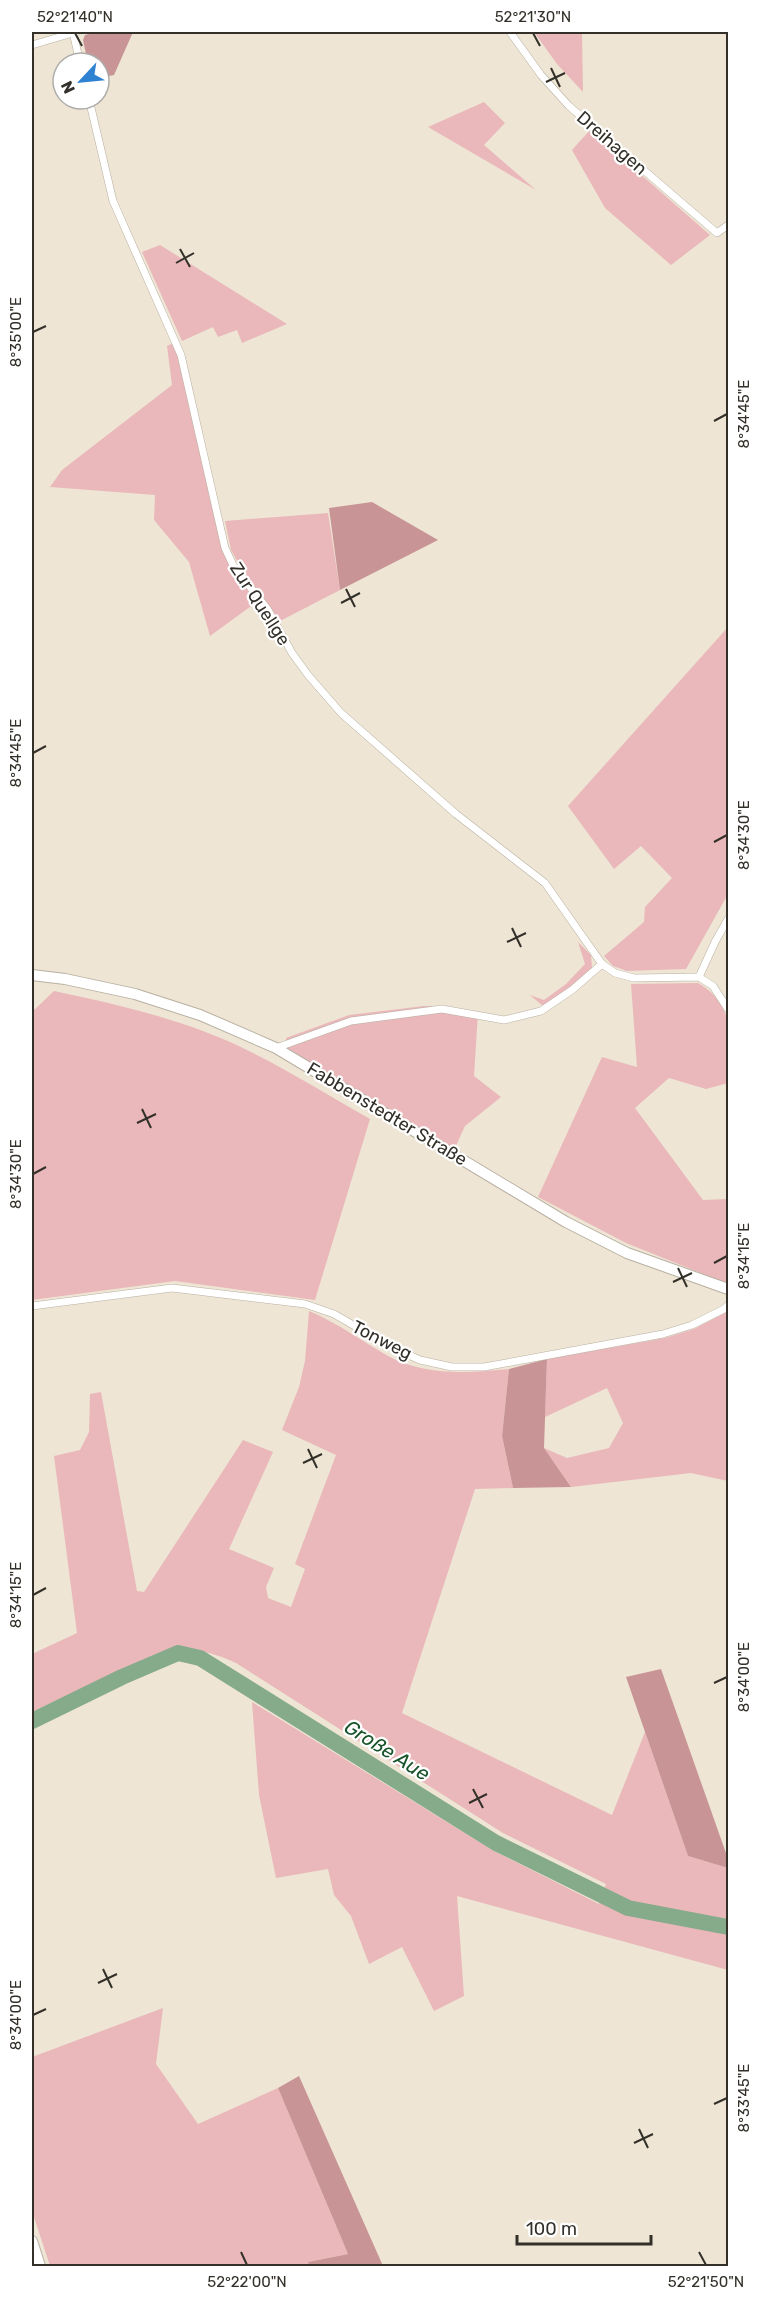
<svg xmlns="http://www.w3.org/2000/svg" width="760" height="2298" font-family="Rubik,sans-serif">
	<rect width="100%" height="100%" fill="#eee5d5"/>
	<g fill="#eab8ba">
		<path d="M 534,32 L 582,32 L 583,92 L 557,64 Z"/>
		<path d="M 484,102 L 505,123 L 484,145 L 536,190 L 428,127 Z"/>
		<path d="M 590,130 L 710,235 L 671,265 L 605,208 L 572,150 Z"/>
		<path d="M 160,245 L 287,324 L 242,343 L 237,330 L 218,337 L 213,327 L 182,341 L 142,252 Z"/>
		<path d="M 173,343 L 179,355 L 222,548 L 258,601 L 210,636 L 189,562 L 154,520 L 155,495 L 50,487 L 62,470 L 172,385 L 167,346 Z"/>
		<path d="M 328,513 L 340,590 L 280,621 L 241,568 L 231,550 L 225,521 Z"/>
		<path d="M 728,627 L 728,894 L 686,969 L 627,971 L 613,966 L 604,956 L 644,922 L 645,907 L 672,878 L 641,846 L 614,869 L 568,806 Z"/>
		<path d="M 578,942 L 591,955 L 592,968 L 571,988 L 543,1006 L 530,995 L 544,1000 L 566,984 L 585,964 Z"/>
		<path d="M 698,983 C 713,991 724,1005 728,1022 L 728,1083 L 706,1089 L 669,1078 L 635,1108 L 703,1200 L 728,1199 L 728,1284 L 626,1243 L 538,1197 L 602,1057 L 637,1067 L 631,984 Z"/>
		<path d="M 54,991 C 121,1005 190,1021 251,1052 C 291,1072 331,1097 370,1119 L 315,1300 L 175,1281 L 32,1300 L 32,1012 Z"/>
		<path d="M 424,1006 L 442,1006 L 478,1012 L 474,1076 L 501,1097 L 465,1126 L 454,1150 L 286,1049 L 286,1038 L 349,1015 Z"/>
		<path d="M 309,1311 C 338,1323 363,1342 390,1357 C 426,1376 470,1373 509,1369 L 502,1436 L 513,1488 L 475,1489 L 402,1713 L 612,1815 L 645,1732 L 688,1856 L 728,1868 L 728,1970 L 457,1896 L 464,1996 L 434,2011 L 402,1947 L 369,1964 L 351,1916 L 334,1895 L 328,1869 L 276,1878 L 259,1795 L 252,1702 L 494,1851 L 599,1904 L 606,1884 L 503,1833 L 236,1663 C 205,1649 187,1647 154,1655 L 32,1712 L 32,1654 L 77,1633 L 54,1456 L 80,1450 L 89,1432 L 90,1394 L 101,1392 L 137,1591 L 144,1592 L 243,1440 L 273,1452 L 229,1549 L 274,1568 L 266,1587 L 268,1598 L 291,1607 L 305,1569 L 295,1564 L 336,1455 L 282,1430 L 299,1387 L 305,1361 Z"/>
		<path d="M 728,1311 L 728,1481 L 691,1473 L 571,1487 L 544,1448 L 567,1458 L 609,1448 L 623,1423 L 607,1388 L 545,1417 L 547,1359 L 665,1338 L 694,1329 Z"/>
		<path d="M 163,2008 L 156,2064 L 198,2124 L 278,2088 L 348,2254 L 308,2262 L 309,2266 L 50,2266 L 32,2211 L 32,2057 Z"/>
	</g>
	<g fill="#c89496">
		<path d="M 98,32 L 133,32 L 114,75 L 99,78 L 99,63 L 88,63 L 83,40 L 85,35 Z"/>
		<path d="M 372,502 L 438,540 L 340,590 L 329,508 Z"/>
		<path d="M 547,1359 L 544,1448 L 571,1487 L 513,1488 L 502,1436 L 509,1369 Z"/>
		<path d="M 661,1669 L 727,1856 L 728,1868 L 688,1856 L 626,1677 Z"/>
		<path d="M 299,2076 L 383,2266 L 309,2266 L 308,2262 L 348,2254 L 278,2088 Z"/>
	</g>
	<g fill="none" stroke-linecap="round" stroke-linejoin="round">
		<path stroke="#85ab8b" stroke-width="16" d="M 32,1721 L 122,1677 L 178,1653 L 200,1658 L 496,1843 L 628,1908 L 728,1927"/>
		<g stroke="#b8b0a1" stroke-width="8">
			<g id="street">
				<path d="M 73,32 L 80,63"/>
				<path d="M 510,32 L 541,75 L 569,106 L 717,233 L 728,225"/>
				<path d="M 32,45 L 76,32"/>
				<path d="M 89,99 L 113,201 L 181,355 L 225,548 L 233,565 L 268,610 L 292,653 L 308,675 L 341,713 L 456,814 L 545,883 L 602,964"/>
				<path d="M 699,977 L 715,942 L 728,919"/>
				<path d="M 276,1048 L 351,1021 L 442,1009 L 504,1020 L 541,1011 L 572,990 L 602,964 L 615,973 L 634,978 L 699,977 L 713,986 L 728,1009"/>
				<path d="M 32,1306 L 172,1288 L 305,1304 L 334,1314 L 393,1348 L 420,1360 L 452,1367 L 484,1367 L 663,1334 L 692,1325 L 724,1309 L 728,1305"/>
			</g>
		</g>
		<g stroke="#b8b0a1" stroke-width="12">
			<g id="secondary">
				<path d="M 32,975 L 65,979 L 135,994 L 200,1015 L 276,1048 L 566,1222 L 627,1253 L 728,1289"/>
				<path d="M 32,2241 L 40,2266"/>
			</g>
		</g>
		<use href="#street" stroke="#fff" stroke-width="7"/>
		<use href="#secondary" stroke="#fff" stroke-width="10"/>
	</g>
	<path fill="none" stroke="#33302a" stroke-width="2" d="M 75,33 L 82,46M 533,33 L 540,46M 551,68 L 560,87M 546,82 L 565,73M 180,249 L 190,267M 176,263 L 194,253M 33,332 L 46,326M 714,421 L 727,414M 346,589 L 355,607M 341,603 L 360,593M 33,753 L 46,746M 714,842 L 727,835M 512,928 L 521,947M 507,942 L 526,933M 142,1109 L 151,1128M 137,1123 L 156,1114M 33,1174 L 46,1167M 714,1263 L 727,1256M 678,1268 L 687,1287M 673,1282 L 692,1273M 308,1449 L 317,1468M 303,1463 L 322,1454M 33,1595 L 46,1588M 714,1683 L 727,1677M 473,1789 L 483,1808M 469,1803 L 487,1794M 103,1969 L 112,1988M 98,1983 L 117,1974M 33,2015 L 46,2009M 714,2104 L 727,2098M 639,2129 L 648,2148M 634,2143 L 653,2134M 241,2252 L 247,2265M 699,2252 L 706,2265"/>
	<g text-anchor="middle" stroke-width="4.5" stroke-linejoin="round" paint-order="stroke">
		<g font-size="18" fill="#33302a" stroke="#fff">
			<text transform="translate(612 143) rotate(41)" y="6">Dreihagen</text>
			<text transform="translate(260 604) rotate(57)" y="6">Zur Quellge</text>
			<text transform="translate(387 1114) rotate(31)" y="6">Fabbenstedter Straße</text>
			<text transform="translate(382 1340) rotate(27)" y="6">Tonweg</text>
		</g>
		<g font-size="20" font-style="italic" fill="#165328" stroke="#fff">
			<text transform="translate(387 1750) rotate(32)" y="7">Große Aue</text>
		</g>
	</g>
	<rect width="760" height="2298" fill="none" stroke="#ffffff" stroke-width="66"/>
	<g transform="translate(81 81) rotate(244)"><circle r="28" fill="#ffffff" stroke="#adacaa" stroke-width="1.5"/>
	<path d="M0-4.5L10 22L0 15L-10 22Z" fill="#2e82d1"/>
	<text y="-9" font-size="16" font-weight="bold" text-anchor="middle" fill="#33302a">N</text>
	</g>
	<path d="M517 2235v9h134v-9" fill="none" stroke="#33302a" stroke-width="3"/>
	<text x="526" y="2235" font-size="18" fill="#33302a" stroke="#ffffff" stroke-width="4.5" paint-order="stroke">100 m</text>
	<rect x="33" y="33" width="694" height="2232" fill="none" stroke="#33302a" stroke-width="2"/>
	<g font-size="15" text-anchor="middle" fill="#33302a">
		<text x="75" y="22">52°21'40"N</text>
		<text x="533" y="22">52°21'30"N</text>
		<text transform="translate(16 332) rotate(-90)" y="5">8°35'00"E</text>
		<text transform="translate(744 414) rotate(-90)" y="5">8°34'45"E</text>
		<text transform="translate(16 753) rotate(-90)" y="5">8°34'45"E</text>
		<text transform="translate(744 835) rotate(-90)" y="5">8°34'30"E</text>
		<text transform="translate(16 1174) rotate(-90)" y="5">8°34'30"E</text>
		<text transform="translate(744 1256) rotate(-90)" y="5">8°34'15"E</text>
		<text transform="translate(16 1595) rotate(-90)" y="5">8°34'15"E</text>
		<text transform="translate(744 1677) rotate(-90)" y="5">8°34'00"E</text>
		<text transform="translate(16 2015) rotate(-90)" y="5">8°34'00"E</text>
		<text transform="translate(744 2098) rotate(-90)" y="5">8°33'45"E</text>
		<text x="247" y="2287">52°22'00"N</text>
		<text x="706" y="2287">52°21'50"N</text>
	</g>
</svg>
